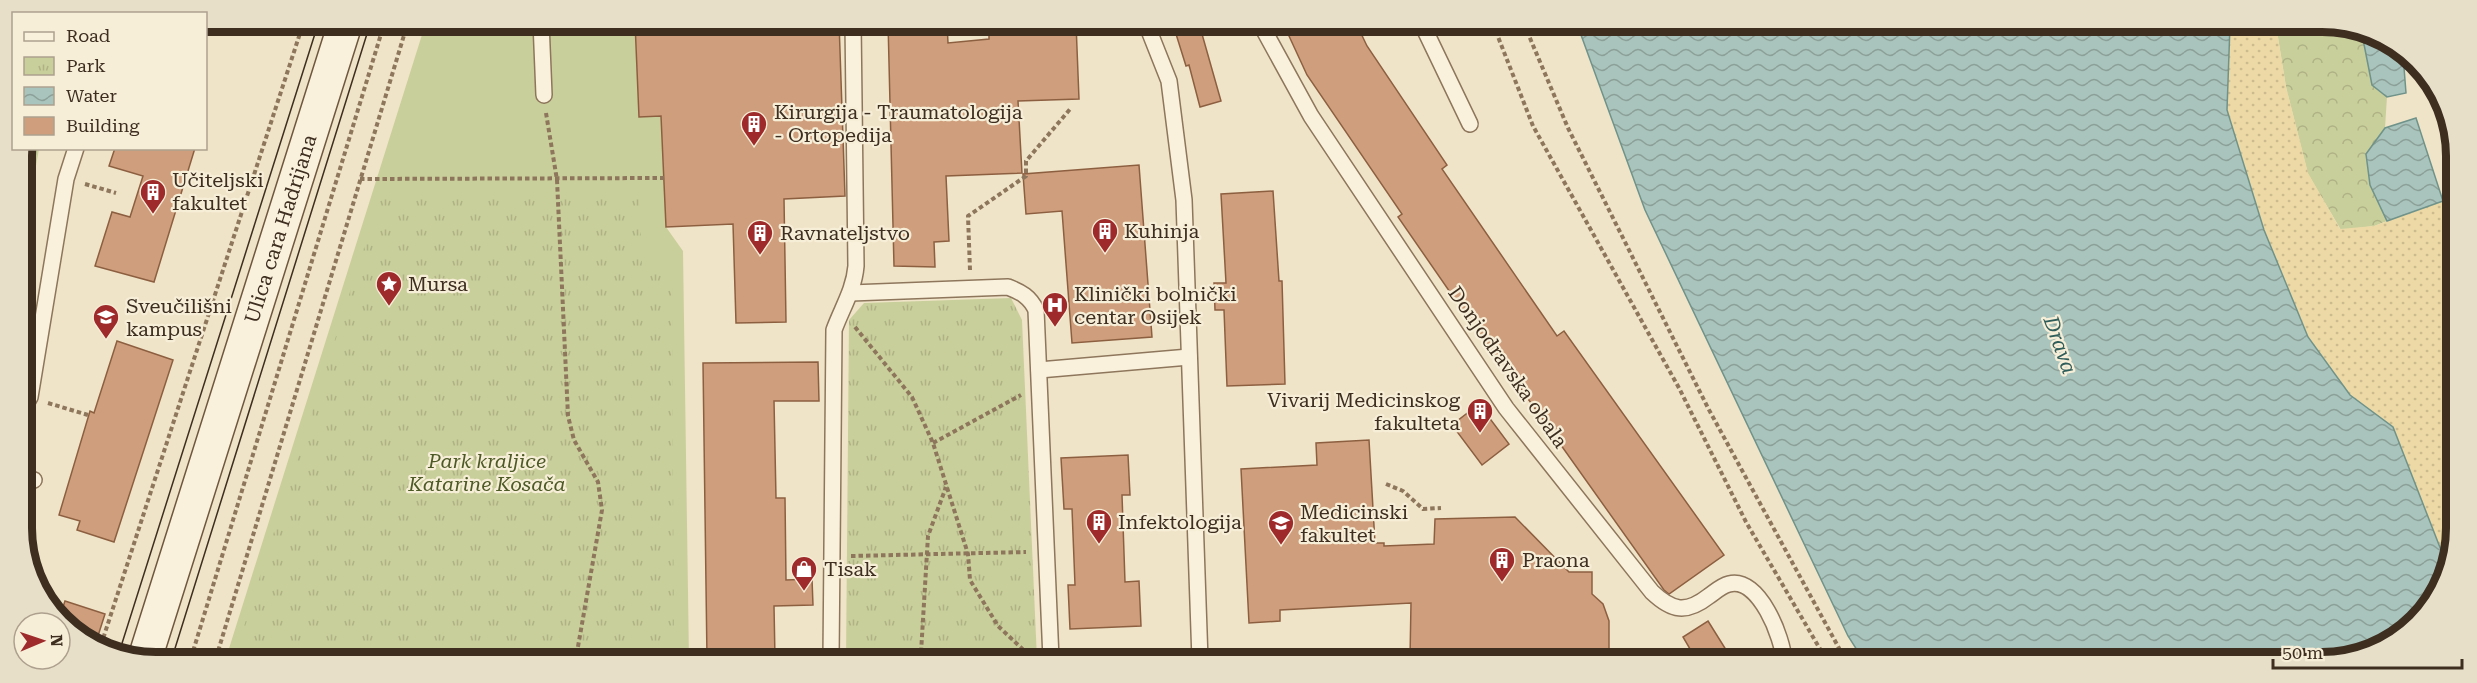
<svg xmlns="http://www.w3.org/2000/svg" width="2477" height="683" font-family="'Roboto Serif',serif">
	<defs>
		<pattern id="forest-crowns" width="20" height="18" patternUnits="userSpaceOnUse" patternTransform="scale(1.5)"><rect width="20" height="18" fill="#c9cf9b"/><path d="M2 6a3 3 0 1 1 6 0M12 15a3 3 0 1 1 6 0" fill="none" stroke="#aeb285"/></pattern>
		<pattern id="sand-dots" width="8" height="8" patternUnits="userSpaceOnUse" patternTransform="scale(1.5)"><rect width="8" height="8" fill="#ecd9a5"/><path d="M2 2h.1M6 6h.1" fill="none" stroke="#cbbb8e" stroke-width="1.8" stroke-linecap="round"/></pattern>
		<pattern id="park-tufts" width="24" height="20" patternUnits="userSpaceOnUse" patternTransform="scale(1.5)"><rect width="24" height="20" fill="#c9cf9b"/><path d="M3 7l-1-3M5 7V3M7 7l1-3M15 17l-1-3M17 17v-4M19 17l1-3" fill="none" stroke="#aeb285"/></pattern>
		<pattern id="water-waves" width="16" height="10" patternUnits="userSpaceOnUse" patternTransform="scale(1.5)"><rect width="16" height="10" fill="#a9c4bc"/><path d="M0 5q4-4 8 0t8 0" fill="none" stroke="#8ba098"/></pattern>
	</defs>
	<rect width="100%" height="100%" fill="#f0e4c8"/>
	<g fill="#c9cf9b">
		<path d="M 426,22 L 635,22 L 639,116 L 661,116 L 666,227 L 683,251 L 689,659 L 226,658 Z"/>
		<path d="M 21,149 L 39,149 L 22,243 Z"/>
		<path d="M 22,272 L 33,275 L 22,342 Z"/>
	</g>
	<path fill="url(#forest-crowns)" d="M 2276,25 L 2356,25 L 2361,29 L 2372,85 L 2387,97 L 2385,128 L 2366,154 L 2370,185 L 2387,221 L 2374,226 L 2341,230 L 2308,174 L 2286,87 Z"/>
	<path fill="url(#sand-dots)" d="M 2230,25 L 2276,25 L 2286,87 L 2308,173 L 2340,229 L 2374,226 L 2443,201 L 2453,229 L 2452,562 L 2448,568 L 2393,427 L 2350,395 L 2308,336 L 2264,230 L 2227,110 Z"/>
	<g fill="url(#park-tufts)">
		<path d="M 382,191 L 639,191 L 642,267 L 672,267 L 674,659 L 234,658 Z"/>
		<path d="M 1011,298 L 1022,320 L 1037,659 L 846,659 L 849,320 L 864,303 Z"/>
	</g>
	<g fill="url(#water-waves)" stroke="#6f938a" stroke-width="1.5">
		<path d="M 1577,24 L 2230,25 L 2227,110 L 2264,230 L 2308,337 L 2350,395 L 2393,427 L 2448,568 L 2410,629 L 2330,662 L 1864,661 L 1848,636 L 1645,210 Z"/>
		<path d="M 2361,29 L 2403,55 L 2406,93 L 2387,97 L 2372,85 Z"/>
		<path d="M 2416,118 L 2443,201 L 2387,221 L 2370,185 L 2366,154 L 2385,128 Z"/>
	</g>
	<g fill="#cf9f7d" stroke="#8d5f41" stroke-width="1.5">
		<path d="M 635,22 L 839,22 L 845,196 L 784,199 L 786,322 L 736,323 L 733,224 L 666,227 L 661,116 L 639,117 Z"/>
		<path d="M 888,22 L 947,23 L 948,43 L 989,39 L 989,23 L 1076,23 L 1079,99 L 1018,101 L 1022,173 L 946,176 L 949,241 L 934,242 L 935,267 L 894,266 Z"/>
		<path d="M 1283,23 L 1356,23 L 1367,46 L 1447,165 L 1442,169 L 1557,336 L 1564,331 L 1724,555 L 1669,594 L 1664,590 L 1499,358 L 1497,360 L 1398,217 L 1402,214 L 1307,75 Z"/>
		<path d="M 1200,27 L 1221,101 L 1200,107 L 1189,65 L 1186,66 L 1176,34 Z"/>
		<path d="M 115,148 L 195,148 L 154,282 L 95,266 L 112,212 L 130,217 L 143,176 L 109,166 Z"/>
		<path d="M 1139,165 L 1152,337 L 1072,343 L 1062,211 L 1026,214 L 1023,174 Z"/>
		<path d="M 1273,191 L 1279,281 L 1282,281 L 1285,384 L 1227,386 L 1224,310 L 1215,310 L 1214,283 L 1226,283 L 1221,194 Z"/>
		<path d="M 117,341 L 173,360 L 114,542 L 77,530 L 80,521 L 59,515 L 90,411 L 94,413 Z"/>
		<path d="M 818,362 L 819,401 L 774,401 L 776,498 L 785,498 L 786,580 L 812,579 L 813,605 L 774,606 L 775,659 L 707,659 L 703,363 Z"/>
		<path d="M 1479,404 L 1509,444 L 1482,465 L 1452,425 Z"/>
		<path d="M 1369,440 L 1375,543 L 1384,543 L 1384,546 L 1434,544 L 1435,519 L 1515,517 L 1569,572 L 1592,572 L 1592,594 L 1603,604 L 1609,621 L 1609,651 L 1604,660 L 1439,660 L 1439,657 L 1410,658 L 1411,603 L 1280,610 L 1280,621 L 1249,623 L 1241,469 L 1317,465 L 1316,443 Z"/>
		<path d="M 1128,455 L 1130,495 L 1122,495 L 1125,582 L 1139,581 L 1141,626 L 1070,629 L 1068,585 L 1075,585 L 1072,509 L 1064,509 L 1061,458 Z"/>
		<path d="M 65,601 L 105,614 L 96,642 L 59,619 Z"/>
		<path d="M 1708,621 L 1733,661 L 1697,661 L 1683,637 Z"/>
	</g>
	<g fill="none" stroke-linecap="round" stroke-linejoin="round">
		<g stroke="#8d765c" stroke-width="18">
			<g id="lane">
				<path d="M 541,22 L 544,95"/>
				<path d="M 1146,23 L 1169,81 L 1184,200 L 1200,660"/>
				<path d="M 1260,23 L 1311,116 L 1506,408 L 1652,592 C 1672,611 1686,614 1709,596 C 1715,592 1721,586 1729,584 C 1759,576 1783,638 1784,661"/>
				<path d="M 1422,24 L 1470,124"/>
				<path d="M 851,293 L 1008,287 C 1021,292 1030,297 1036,310 L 1051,659"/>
				<path d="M 1039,370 L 1189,357"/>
				<path d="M 23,409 L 30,397 L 66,179 L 76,148"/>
				<path d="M 23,477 L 34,480"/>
				<path d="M 831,659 L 834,330 C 842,308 854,290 856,266 L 853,22"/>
			</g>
		</g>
		<g stroke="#6f573f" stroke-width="36">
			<g id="secondary">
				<path id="s1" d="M 145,658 L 346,21"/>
			</g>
		</g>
		<g stroke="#8d765c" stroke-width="4" stroke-dasharray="4.5 3" stroke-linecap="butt">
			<path d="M 1493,24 L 1533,126 L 1679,388 L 1746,522 L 1827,661"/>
			<path d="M 1524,24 L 1568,128 L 1708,408 L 1846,661"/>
			<path d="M 546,113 L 557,180 L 568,416 L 574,440 L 598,482 L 602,510 L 576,658"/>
			<path d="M 360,179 L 664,178"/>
			<path d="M 85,184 L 116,193"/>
			<path d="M 970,270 L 968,216 L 1026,176 L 1026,161 L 1071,108"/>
			<path d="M 855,327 L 912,397 L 933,443 L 968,554 L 970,580 L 998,626 L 1031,657"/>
			<path d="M 48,403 L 88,415"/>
			<path d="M 933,443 L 1021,395"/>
			<path d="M 1386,484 L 1403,491 L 1423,509 L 1441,508"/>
			<path d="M 851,556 L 1026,552"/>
			<path d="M 101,645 L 304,21"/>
			<path d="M 191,658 L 385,21"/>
			<path d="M 216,658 L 408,22"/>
			<path d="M 918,659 L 921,653 L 928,536 L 946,487"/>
		</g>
		<use href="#lane" stroke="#faf1dc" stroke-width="15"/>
		<use href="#secondary" stroke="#faf1dc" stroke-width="33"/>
		<g stroke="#3d2e20" stroke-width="1.5">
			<path d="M 118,656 L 319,21"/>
			<path d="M 172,658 L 371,21"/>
		</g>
	</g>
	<defs>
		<g id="building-pin" transform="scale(1.35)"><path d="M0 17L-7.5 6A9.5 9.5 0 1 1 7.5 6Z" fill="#9e2a2b" stroke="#f7eed8"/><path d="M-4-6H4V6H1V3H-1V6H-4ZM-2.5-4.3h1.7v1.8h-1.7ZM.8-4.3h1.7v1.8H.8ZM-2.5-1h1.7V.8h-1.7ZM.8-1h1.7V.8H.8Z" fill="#fff"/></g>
		<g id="sight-pin" transform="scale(1.35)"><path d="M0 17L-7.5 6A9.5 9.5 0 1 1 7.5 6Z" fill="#9e2a2b" stroke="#f7eed8"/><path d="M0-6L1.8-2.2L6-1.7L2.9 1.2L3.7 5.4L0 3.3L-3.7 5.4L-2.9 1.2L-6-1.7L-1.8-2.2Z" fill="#fff"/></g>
		<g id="hospital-pin" transform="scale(1.35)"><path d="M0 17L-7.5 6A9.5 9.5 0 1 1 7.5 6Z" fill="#9e2a2b" stroke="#f7eed8"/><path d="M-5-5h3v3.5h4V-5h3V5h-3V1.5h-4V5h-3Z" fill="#fff"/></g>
		<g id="university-pin" transform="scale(1.35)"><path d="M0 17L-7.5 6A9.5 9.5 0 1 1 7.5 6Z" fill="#9e2a2b" stroke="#f7eed8"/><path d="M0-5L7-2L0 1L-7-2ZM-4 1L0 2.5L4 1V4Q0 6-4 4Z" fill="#fff"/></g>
		<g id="shop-pin" transform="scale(1.35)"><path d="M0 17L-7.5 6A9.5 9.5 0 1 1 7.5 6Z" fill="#9e2a2b" stroke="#f7eed8"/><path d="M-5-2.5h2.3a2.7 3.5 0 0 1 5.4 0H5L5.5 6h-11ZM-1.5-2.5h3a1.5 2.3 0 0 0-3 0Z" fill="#fff"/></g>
	</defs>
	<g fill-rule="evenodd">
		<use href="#building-pin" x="754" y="124"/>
		<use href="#building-pin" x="153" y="192"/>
		<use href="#building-pin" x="1105" y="231"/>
		<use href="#building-pin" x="760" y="233"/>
		<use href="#sight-pin" x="389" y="284"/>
		<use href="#hospital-pin" x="1055" y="305"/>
		<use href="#university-pin" x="106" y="317"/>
		<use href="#building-pin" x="1480" y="411"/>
		<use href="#building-pin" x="1099" y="522"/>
		<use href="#university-pin" x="1281" y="523"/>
		<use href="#building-pin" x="1502" y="560"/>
		<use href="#shop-pin" x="804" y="569"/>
	</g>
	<g text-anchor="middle" stroke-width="4.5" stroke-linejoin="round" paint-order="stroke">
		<g font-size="20" fill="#3d2e20" stroke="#f7eed8" text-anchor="start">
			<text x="774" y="119">Kirurgija - Traumatologija<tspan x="774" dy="23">- Ortopedija</tspan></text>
			<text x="172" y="187">Učiteljski<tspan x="172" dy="23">fakultet</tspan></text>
			<text x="1124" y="238">Kuhinja</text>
			<text x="780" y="240">Ravnateljstvo</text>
			<text x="408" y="291">Mursa</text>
			<text x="1074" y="301">Klinički bolnički<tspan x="1074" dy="23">centar Osijek</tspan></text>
			<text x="126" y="313">Sveučilišni<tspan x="126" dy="23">kampus</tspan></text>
			<text x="1460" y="407" text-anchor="end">Vivarij Medicinskog<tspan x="1460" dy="23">fakulteta</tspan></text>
			<text x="1300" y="519">Medicinski<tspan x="1300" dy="23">fakultet</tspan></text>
			<text x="1118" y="529">Infektologija</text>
			<text x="1522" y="567">Praona</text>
			<text x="824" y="576">Tisak</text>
		</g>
		<g font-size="20" fill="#3d2e20" stroke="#f7eed8">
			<text dy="7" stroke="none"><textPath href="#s1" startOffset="450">Ulica cara Hadrijana</textPath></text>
			<text transform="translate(1508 367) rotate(55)" y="7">Donjodravska obala</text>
		</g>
		<g font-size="20" font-style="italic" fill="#4d5a26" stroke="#f7eed8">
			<text x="487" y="468">Park kraljice<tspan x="487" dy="23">Katarine Kosača</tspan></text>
		</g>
		<g font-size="21" font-style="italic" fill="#2f5d5a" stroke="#f7eed8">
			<text transform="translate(2060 345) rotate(70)" y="7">Drava</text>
		</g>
	</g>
	<path d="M0 0H2477V683H0ZM156 32H2322A124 124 0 0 1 2446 156V528A124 124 0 0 1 2322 652H156A124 124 0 0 1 32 528V156A124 124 0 0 1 156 32Z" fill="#e8dfc9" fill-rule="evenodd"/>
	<path fill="none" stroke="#3d2e20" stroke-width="8" d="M156 32H2322A124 124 0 0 1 2446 156V528A124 124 0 0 1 2322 652H156A124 124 0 0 1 32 528V156A124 124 0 0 1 156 32Z"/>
	<rect x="12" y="12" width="195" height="138" fill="#f7eed8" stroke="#ada18e" stroke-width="1.5"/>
	<rect x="24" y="32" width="30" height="9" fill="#faf1dc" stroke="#ada18e" stroke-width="1.5"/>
	<text x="66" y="42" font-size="18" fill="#3d2e20">Road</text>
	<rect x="24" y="57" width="30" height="18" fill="url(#park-tufts)" stroke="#ada18e" stroke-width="1.5"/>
	<text x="66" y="72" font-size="18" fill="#3d2e20">Park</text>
	<rect x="24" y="87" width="30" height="18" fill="url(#water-waves)" stroke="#ada18e" stroke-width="1.5"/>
	<text x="66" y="102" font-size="18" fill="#3d2e20">Water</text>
	<rect x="24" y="117" width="30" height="18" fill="#cf9f7d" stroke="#ada18e" stroke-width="1.5"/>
	<text x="66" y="132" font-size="18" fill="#3d2e20">Building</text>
	<g transform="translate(42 641) rotate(88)"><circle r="28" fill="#f7eed8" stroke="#ada18e" stroke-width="1.5"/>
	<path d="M0-4.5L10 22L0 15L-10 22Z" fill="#9e2a2b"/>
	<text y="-9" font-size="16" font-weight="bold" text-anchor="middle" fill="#3d2e20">N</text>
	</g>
	<path d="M2273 659v9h189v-9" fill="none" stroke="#3d2e20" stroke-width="3"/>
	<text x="2282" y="659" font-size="18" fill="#3d2e20" stroke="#f7eed8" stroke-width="4.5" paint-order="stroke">50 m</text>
</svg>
